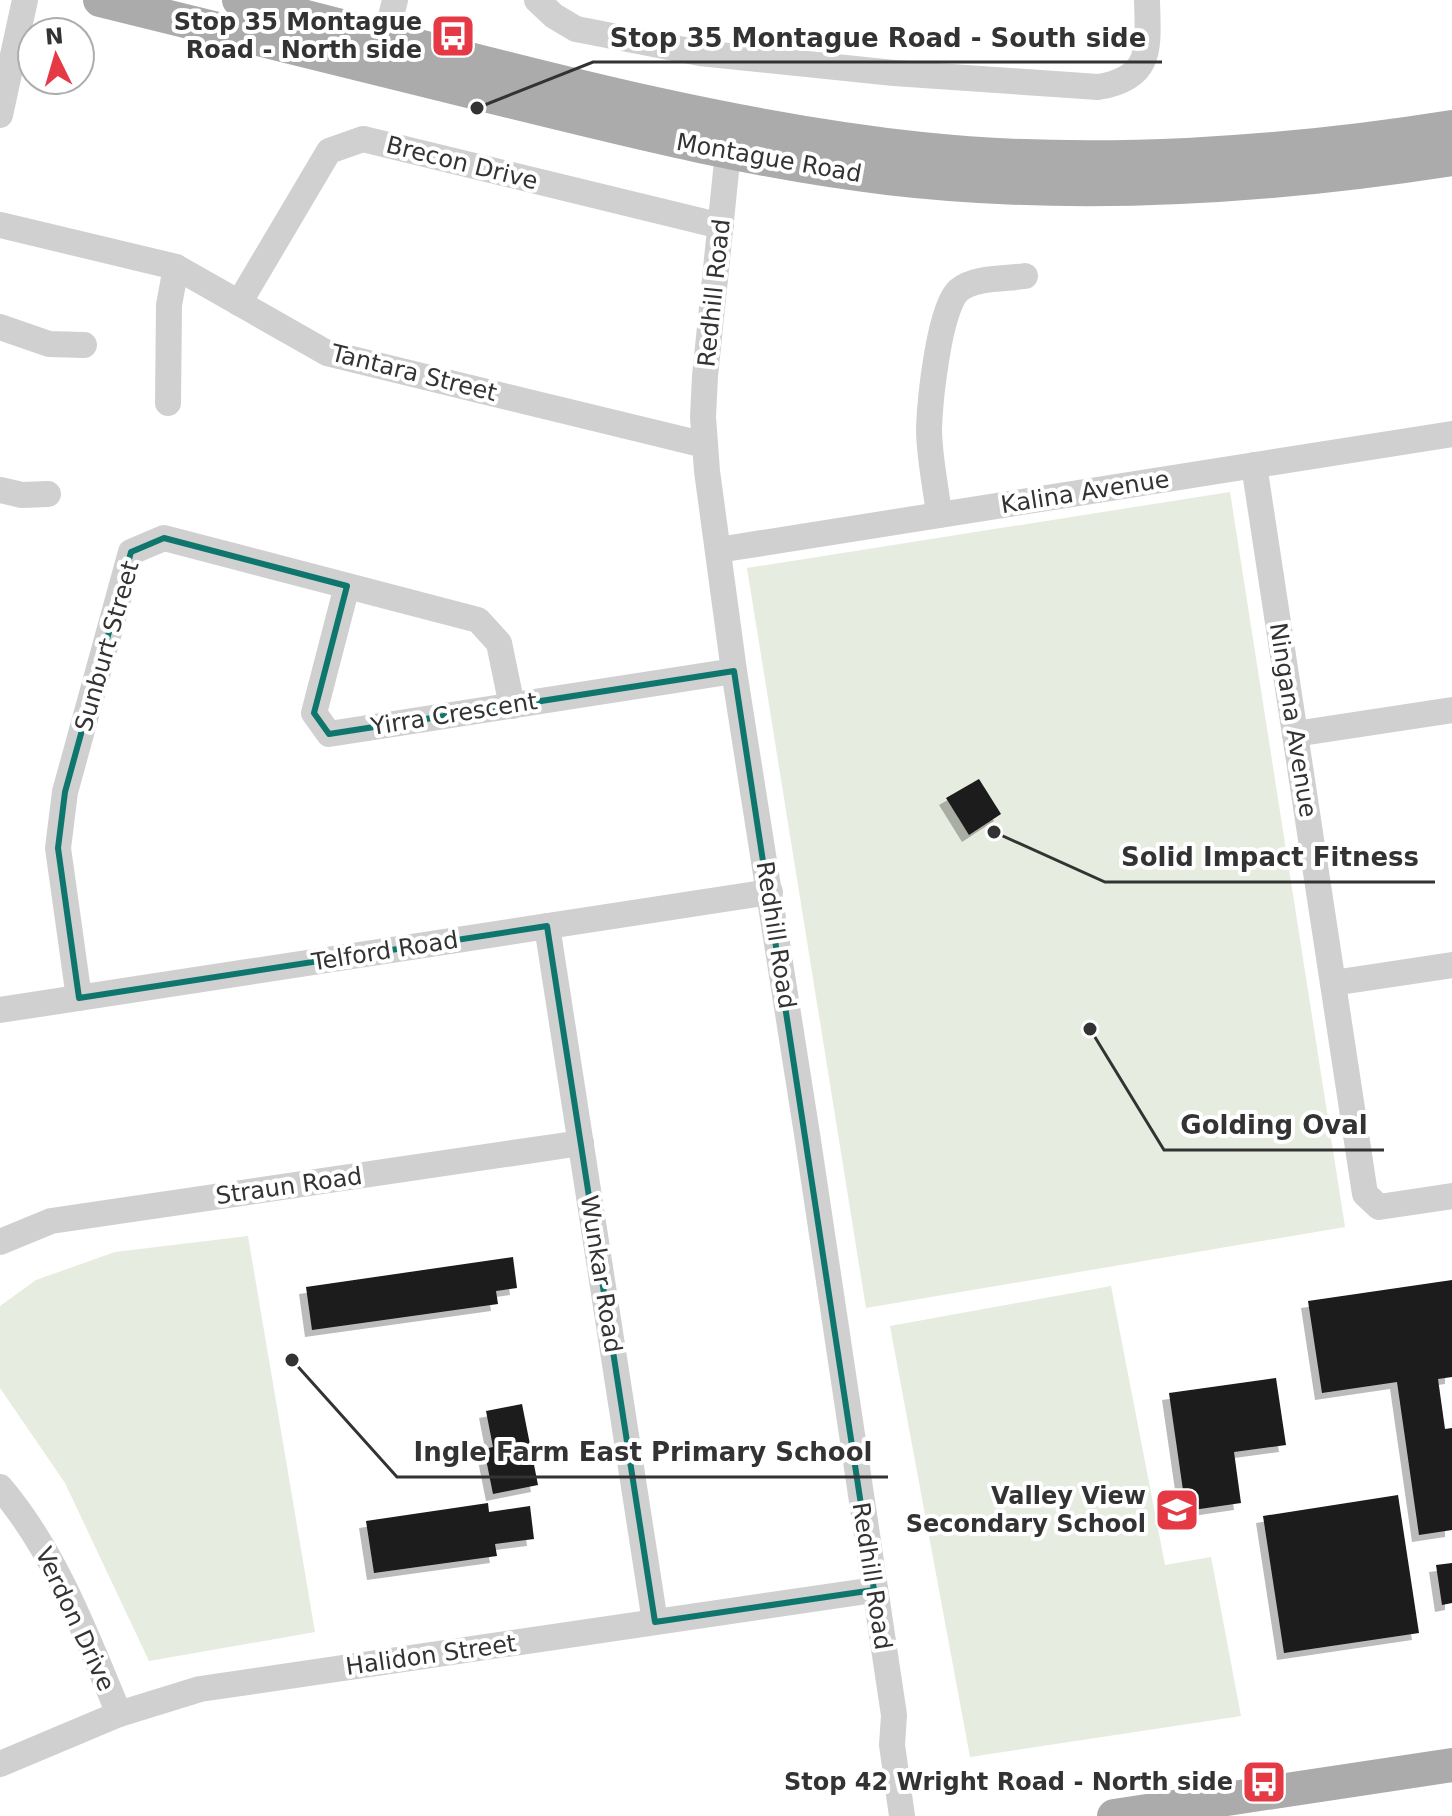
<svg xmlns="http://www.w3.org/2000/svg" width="1452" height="1816" font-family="'DejaVu Sans',sans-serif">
	<defs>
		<filter id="shadow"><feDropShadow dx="-7" dy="7" stdDeviation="0" flood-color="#0004"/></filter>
	</defs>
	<rect width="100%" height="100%" fill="#fff"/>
	<g fill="#e6ecdf">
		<path d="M 1230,492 L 1345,1227 L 866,1308 L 747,568 Z"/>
		<path d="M 248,1236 L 315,1632 L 149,1661 L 65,1483 L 0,1388 L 0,1306 L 36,1280 L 115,1252 Z"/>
		<path d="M 1111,1286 L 1165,1565 L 1211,1557 L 1241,1716 L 970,1757 L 890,1326 Z"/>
	</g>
	<g fill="#1a1a1a" filter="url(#shadow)">
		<path d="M 979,779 L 1001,814 L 969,835 L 946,798 Z"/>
		<path d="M 513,1257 L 517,1288 L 496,1291 L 498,1304 L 312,1330 L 306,1287 Z"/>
		<path d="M 1452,1280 L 1452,1377 L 1438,1379 L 1445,1429 L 1452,1428 L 1452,1530 L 1419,1535 L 1397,1382 L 1322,1393 L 1308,1301 Z"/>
		<path d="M 1276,1378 L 1286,1445 L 1234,1452 L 1241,1503 L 1186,1511 L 1169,1393 Z"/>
		<path d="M 522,1404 L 538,1485 L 493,1494 L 484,1449 L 493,1447 L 486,1411 Z"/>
		<path d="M 1398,1495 L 1419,1633 L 1284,1653 L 1263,1516 Z"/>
		<path d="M 488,1503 L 489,1512 L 530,1506 L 534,1539 L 495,1544 L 497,1556 L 374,1573 L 366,1521 Z"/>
		<path d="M 1452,1563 L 1452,1603 L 1442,1605 L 1436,1565 Z"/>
	</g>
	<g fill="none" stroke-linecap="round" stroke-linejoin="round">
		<g stroke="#d0d0d0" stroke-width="26">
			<path d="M 537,0 L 554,16 L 576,29 L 700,53 L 894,73 L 1098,87 C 1154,78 1148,46 1147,0"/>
			<path d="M 386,37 L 395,0"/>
			<path d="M 0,115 L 25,0"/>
			<path d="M 728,152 L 705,376 L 703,417 L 707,471 L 734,671 L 807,1134 L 894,1715 L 892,1745 L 902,1816"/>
			<path d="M 0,225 L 176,267 L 327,353 L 705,445"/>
			<path d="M 239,303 L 329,151 L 363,139 L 721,226"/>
			<path d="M 0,327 L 49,344 L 84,345"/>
			<path d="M 168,403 L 169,305 L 176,267"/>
			<path d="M 1254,465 L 1365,1194 L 1379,1207 L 1452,1196"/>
			<path d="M 0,490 L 22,495 L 48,494"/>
			<path d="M 939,515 C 936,487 929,457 929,428 C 930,401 939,307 959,290 C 975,277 1005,279 1025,276"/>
			<path d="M 718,550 L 1452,434"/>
			<path d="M 347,586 L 314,713 L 329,734 L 734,671"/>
			<path d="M 1295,734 L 1452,710"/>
			<path d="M 547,926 L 655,1622"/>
			<path d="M 1333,983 L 1452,965"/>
			<path d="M 79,998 L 58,848 L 65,792 L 131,552 L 164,538 L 478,620 L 499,643 L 512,706"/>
			<path d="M 0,1010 L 770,892"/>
			<path d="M 0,1242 L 51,1221 L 581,1143"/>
			<path d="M 0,1487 C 56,1553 86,1635 119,1714"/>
			<path d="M 0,1764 L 119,1714 L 200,1689 L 874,1590"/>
		</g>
		<g stroke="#ababab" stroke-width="34">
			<path d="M 100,0 C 236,34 373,67 509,101 C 635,132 759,163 888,178 C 1076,200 1266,188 1452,159"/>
			<path d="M 239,0 C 465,56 689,124 921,149 C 1092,167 1283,154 1452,127"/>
			<path d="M 1114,1816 L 1452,1765"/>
		</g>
	</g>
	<path fill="none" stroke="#0f766e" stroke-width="6" stroke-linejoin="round" d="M 164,538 L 347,586 L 314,713 L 329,734 L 734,671 L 874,1590 L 655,1622 L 547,926 L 79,998 L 58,848 L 65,792 L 131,552 Z"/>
	<defs>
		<g id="bus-square" transform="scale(2.3)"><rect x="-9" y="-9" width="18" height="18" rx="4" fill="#e63946" stroke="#fff"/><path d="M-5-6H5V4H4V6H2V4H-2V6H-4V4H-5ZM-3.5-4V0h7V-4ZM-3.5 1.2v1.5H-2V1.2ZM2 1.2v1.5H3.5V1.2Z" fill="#fff"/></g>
		<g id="school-square" transform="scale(2.3)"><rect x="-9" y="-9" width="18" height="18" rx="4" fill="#e63946" stroke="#fff"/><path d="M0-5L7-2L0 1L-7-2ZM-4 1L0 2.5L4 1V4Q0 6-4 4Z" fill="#fff"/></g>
	</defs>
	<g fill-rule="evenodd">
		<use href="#bus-square" x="453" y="36"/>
		<use href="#school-square" x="1177" y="1510"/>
		<use href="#bus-square" x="1264" y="1782"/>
	</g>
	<g text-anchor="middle" stroke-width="8" stroke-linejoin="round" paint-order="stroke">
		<g font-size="24" font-weight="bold" fill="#333" stroke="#fff" text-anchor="end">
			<text x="422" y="30">Stop 35 Montague<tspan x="422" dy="28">Road - North side</tspan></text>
			<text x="1146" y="1504">Valley View<tspan x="1146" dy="28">Secondary School</tspan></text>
			<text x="1233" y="1790">Stop 42 Wright Road - North side</text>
		</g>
		<g font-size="24" fill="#333" stroke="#fff">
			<text transform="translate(769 158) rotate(10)" y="8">Montague Road</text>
			<text transform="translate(462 163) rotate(14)" y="8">Brecon Drive</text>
			<text transform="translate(714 293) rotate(-84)" y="8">Redhill Road</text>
			<text transform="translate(414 373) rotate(14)" y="8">Tantara Street</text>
			<text transform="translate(1085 492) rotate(-9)" y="8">Kalina Avenue</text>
			<text transform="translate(107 646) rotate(-74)" y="8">Sunburt Street</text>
			<text transform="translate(454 714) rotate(-9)" y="8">Yirra Crescent</text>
			<text transform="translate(1293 720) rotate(81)" y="8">Ningana Avenue</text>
			<text transform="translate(776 935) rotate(81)" y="8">Redhill Road</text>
			<text transform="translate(385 951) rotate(-9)" y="8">Telford Road</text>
			<text transform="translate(289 1186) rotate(-8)" y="8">Straun Road</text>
			<text transform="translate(601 1274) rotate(81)" y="8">Wunkar Road</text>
			<text transform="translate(872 1576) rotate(81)" y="8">Redhill Road</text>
			<text transform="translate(75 1619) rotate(65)" y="8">Verdon Drive</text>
			<text transform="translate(431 1655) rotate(-8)" y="8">Halidon Street</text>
		</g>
	</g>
	<path fill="none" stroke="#333" stroke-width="3" d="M477 108L593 62H1162M994 832L1105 882H1435M1090 1029L1164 1150H1384M292 1360L397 1477H888"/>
	<g fill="#333" stroke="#fff" stroke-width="3">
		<circle cx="477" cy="108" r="8"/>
		<circle cx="994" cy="832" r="8"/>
		<circle cx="1090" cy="1029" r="8"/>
		<circle cx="292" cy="1360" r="8"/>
	</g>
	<g font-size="26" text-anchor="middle" font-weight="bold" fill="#333" stroke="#fff" stroke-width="8" stroke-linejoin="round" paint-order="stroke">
		<text x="878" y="47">Stop 35 Montague Road - South side</text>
		<text x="1270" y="866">Solid Impact Fitness</text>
		<text x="1274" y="1134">Golding Oval</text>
		<text x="643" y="1461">Ingle Farm East Primary School</text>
	</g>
	<g transform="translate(56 56) rotate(355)"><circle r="38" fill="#ffffff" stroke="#adadad" stroke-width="2"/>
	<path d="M0-6L14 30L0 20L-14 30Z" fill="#e63946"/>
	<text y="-12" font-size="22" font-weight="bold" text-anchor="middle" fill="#333333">N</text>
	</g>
</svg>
